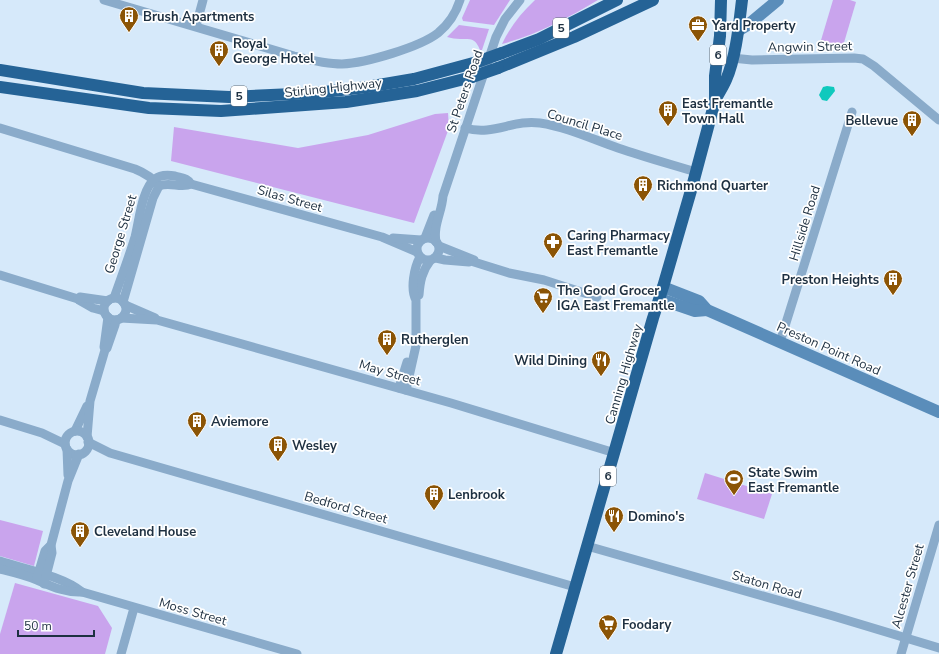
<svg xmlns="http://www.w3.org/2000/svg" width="939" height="654" font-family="'Nunito Sans',sans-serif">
	<rect width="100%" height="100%" fill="#d6e9fa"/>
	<g fill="#c9a4ed">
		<path d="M 470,0 L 510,0 L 494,25 L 463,21 L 462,18 Z"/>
		<path d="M 535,0 L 598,0 C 568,18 536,35 502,44 C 510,27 521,13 535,0 Z"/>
		<path d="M 833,0 L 850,0 L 856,2 L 843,46 L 819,47 Z"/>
		<path d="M 459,25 L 489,29 L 482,50 L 480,50 C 475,38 472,39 460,39 C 456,39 451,38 447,37 Z"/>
		<path d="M 448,113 L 449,128 L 414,223 L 171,161 L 174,127 L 298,148 L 368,135 L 435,114 Z"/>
		<path d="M 705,473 L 772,494 L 764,519 L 697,499 Z"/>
		<path d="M 0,520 L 43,531 L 34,566 L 0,556 Z"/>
		<path d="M 15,583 L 98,606 L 112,628 L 105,654 L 0,654 L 0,634 Z"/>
	</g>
	<path fill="#0fc9bd" d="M 827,86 L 834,87 L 835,91 L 827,101 L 822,100 L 819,95 L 823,87 Z"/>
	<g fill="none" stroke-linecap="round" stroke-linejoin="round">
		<g stroke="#8aabca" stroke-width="9">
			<path d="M 104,0 L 294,56 C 310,60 325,64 342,64 C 366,63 420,47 438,33 C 449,24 456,13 460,0"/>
			<path d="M 196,26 L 203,0"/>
			<path d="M 732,58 L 752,60 L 854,58 L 863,59 L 874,66 L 939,120"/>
			<path d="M 0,128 L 135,169 C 145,173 152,177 159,186"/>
			<path d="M 465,128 C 494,136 513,119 540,123 C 567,127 592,139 618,148 C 644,157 670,164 696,172"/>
			<path d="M 159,186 C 170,181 181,189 191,184 L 382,237 L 417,252"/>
			<circle cx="428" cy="249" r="11"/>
			<path d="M 393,238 L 421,240"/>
			<path d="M 425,238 L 434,215"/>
			<path d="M 436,242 C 433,225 442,212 443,196 L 496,37 L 505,19 L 520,0"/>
			<path d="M 439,246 L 474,260 L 474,262 L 509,273 L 544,280 L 597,297"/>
			<path d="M 436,258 L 445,260 L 469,262"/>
			<path d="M 0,275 L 78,299 L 79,300 L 93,308 L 104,311"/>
			<path d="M 419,295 C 420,282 422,271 430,261"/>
			<path d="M 114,298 C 121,278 129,257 135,237 C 139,222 142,188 155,179 C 161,174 169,175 175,176 C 182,178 188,178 191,184"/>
			<circle cx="115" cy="309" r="11"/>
			<path d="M 78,299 L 80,297 L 108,301"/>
			<path d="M 123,302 L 153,198 L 159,186"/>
			<path d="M 125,305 L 155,318"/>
			<path d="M 121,318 L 157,320 L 451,403 L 615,453"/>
			<path d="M 780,342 L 852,112"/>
			<path d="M 104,347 L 108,317"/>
			<path d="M 399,388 L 407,362"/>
			<path d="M 406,390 L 417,341 L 416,334 L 416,300 C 410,289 414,268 420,257"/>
			<path d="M 0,420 L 42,433 L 65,444"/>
			<path d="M 75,431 L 87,406"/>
			<circle cx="77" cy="443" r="12"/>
			<path d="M 87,437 L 90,401 L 105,350 L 107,348 L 115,325 L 116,320"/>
			<path d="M 88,442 L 110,453 L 575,587"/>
			<path d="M 67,449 L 68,475"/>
			<path d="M 587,546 L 833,616 L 939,648"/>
			<path d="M 0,561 C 24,569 63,576 82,592"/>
			<path d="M 0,569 C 12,572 25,575 37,580 C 51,586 65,593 82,592 L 297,654"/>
			<path d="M 37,578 L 45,551 L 51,545"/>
			<path d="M 44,584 L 52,553 L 51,545 L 68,481 L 79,454"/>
			<path d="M 121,654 L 134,608"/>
			<path d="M 901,654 L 939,525"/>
		</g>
		<g stroke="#5a8dba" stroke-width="12">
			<path d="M 739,30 L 749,24 L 778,0"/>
			<path d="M 663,287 L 699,301 L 707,310 L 939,412"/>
			<path d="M 660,299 L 695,311 L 707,310"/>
		</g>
		<g stroke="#256396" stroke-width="12">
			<path d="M 502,53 L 539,39 L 617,0"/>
			<path d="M 498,68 L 574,37 L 653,0"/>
			<path d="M 0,70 L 143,93 L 229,97 L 315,93 L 367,87 L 414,79 L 477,62"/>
			<path d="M 0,87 L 149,108 L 221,111 L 346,102 L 417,91 L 472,77"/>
			<path d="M 715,100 C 719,93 723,87 726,80 C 736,57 739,25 742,0"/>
			<path d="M 556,654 L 653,318 L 663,287 L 692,187 L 715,101 L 715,76 L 720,36 L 721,0"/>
		</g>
		<g stroke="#256396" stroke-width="12">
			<path d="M 477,62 L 502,53"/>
			<path d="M 472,77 L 498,68"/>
		</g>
	</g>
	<defs>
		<g id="building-pin" transform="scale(1)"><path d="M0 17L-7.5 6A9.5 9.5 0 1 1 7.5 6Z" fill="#8b5405" stroke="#fff"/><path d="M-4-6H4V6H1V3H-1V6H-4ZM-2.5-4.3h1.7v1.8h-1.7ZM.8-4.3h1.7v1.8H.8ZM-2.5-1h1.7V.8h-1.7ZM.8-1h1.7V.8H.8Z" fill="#fff"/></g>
		<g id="office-pin" transform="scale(1)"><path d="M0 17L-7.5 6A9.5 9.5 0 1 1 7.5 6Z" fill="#8b5405" stroke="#fff"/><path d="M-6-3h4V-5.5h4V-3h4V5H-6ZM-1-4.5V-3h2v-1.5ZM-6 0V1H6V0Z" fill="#fff"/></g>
		<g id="pharmacy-pin" transform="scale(1)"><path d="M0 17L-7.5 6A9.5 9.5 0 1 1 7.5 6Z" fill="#8b5405" stroke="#fff"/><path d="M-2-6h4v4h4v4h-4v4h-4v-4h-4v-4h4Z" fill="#fff"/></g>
		<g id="supermarket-pin" transform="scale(1)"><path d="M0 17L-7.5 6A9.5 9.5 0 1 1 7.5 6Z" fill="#8b5405" stroke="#fff"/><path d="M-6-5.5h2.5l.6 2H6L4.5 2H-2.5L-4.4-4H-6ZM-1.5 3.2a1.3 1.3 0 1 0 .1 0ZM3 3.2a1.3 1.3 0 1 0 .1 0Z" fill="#fff"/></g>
		<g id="restaurant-pin" transform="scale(1)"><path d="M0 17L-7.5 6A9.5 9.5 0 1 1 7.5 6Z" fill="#8b5405" stroke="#fff"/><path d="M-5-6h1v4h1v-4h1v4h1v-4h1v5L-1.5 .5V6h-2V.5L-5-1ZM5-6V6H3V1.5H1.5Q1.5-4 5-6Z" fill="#fff"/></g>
		<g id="stadium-pin" transform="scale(1)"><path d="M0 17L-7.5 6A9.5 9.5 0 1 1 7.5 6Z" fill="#8b5405" stroke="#fff"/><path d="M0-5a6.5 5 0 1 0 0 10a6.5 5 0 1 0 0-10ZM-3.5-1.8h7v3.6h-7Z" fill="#fff"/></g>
	</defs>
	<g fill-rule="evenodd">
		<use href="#building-pin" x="129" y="16"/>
		<use href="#office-pin" x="698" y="25"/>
		<use href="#building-pin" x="219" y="50"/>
		<use href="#building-pin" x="668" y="110"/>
		<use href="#building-pin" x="912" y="120"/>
		<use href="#building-pin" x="643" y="185"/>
		<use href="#pharmacy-pin" x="553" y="242"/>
		<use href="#building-pin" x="893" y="279"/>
		<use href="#supermarket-pin" x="543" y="297"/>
		<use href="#building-pin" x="387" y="339"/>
		<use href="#restaurant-pin" x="601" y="360"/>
		<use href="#building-pin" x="197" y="421"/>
		<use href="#building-pin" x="278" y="445"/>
		<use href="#stadium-pin" x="734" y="479"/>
		<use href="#building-pin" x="434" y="494"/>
		<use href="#restaurant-pin" x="614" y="516"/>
		<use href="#building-pin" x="80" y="531"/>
		<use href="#supermarket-pin" x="608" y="624"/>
	</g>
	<g text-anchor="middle" stroke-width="3.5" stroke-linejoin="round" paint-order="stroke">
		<g fill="#fff" stroke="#626e7a" stroke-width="1">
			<rect x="553" y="18" width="16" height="20" rx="3"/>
			<rect x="710" y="45" width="16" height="20" rx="3"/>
			<rect x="231" y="86" width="16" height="20" rx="3"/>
			<rect x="600" y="466" width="16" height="20" rx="3"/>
		</g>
		<g font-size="12" font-weight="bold" fill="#1e3041">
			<text x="561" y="32">5</text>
			<text x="718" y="59">6</text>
			<text x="239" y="100">5</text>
			<text x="608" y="480">6</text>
		</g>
		<g font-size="13" font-weight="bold" fill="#1e3041" stroke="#fff" text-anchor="start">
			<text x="143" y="21">Brush Apartments</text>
			<text x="712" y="30">Yard Property</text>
			<text x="233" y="48">Royal<tspan x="233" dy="15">George Hotel</tspan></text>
			<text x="682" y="108">East Fremantle<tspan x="682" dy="15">Town Hall</tspan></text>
			<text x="898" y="125" text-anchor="end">Bellevue</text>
			<text x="657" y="190">Richmond Quarter</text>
			<text x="567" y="240">Caring Pharmacy<tspan x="567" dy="15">East Fremantle</tspan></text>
			<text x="879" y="284" text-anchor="end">Preston Heights</text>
			<text x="557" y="295">The Good Grocer<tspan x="557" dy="15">IGA East Fremantle</tspan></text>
			<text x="401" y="344">Rutherglen</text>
			<text x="587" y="365" text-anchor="end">Wild Dining</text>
			<text x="211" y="426">Aviemore</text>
			<text x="292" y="450">Wesley</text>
			<text x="748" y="477">State Swim<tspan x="748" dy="15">East Fremantle</tspan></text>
			<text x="448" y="499">Lenbrook</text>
			<text x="628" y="521">Domino's</text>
			<text x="94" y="536">Cleveland House</text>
			<text x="622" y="629">Foodary</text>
		</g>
		<g font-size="13" fill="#1e3041" stroke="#fff">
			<text transform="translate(810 46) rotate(-1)" y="5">Angwin Street</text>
			<text transform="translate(333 87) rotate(-6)" y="5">Stirling Highway</text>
			<text transform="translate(464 91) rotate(-71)" y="5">St Peters Road</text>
			<text transform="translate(585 124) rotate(17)" y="5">Council Place</text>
			<text transform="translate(290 198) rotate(16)" y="5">Silas Street</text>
			<text transform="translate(804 223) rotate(-73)" y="5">Hillside Road</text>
			<text transform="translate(120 234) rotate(-73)" y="5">George Street</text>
			<text transform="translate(829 348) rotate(24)" y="5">Preston Point Road</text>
			<text transform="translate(390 372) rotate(16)" y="5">May Street</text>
			<text transform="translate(623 374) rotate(-74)" y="5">Canning Highway</text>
			<text transform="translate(346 507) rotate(16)" y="5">Bedford Street</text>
			<text transform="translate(767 584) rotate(16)" y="5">Staton Road</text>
			<text transform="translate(907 586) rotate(-74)" y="5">Alcester Street</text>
			<text transform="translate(193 611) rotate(16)" y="5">Moss Street</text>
		</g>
	</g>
	<path d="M18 630v6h76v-6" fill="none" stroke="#1e3041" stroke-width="2"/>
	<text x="24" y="630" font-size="12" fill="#1e3041" stroke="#ffffff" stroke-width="3" paint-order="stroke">50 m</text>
</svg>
